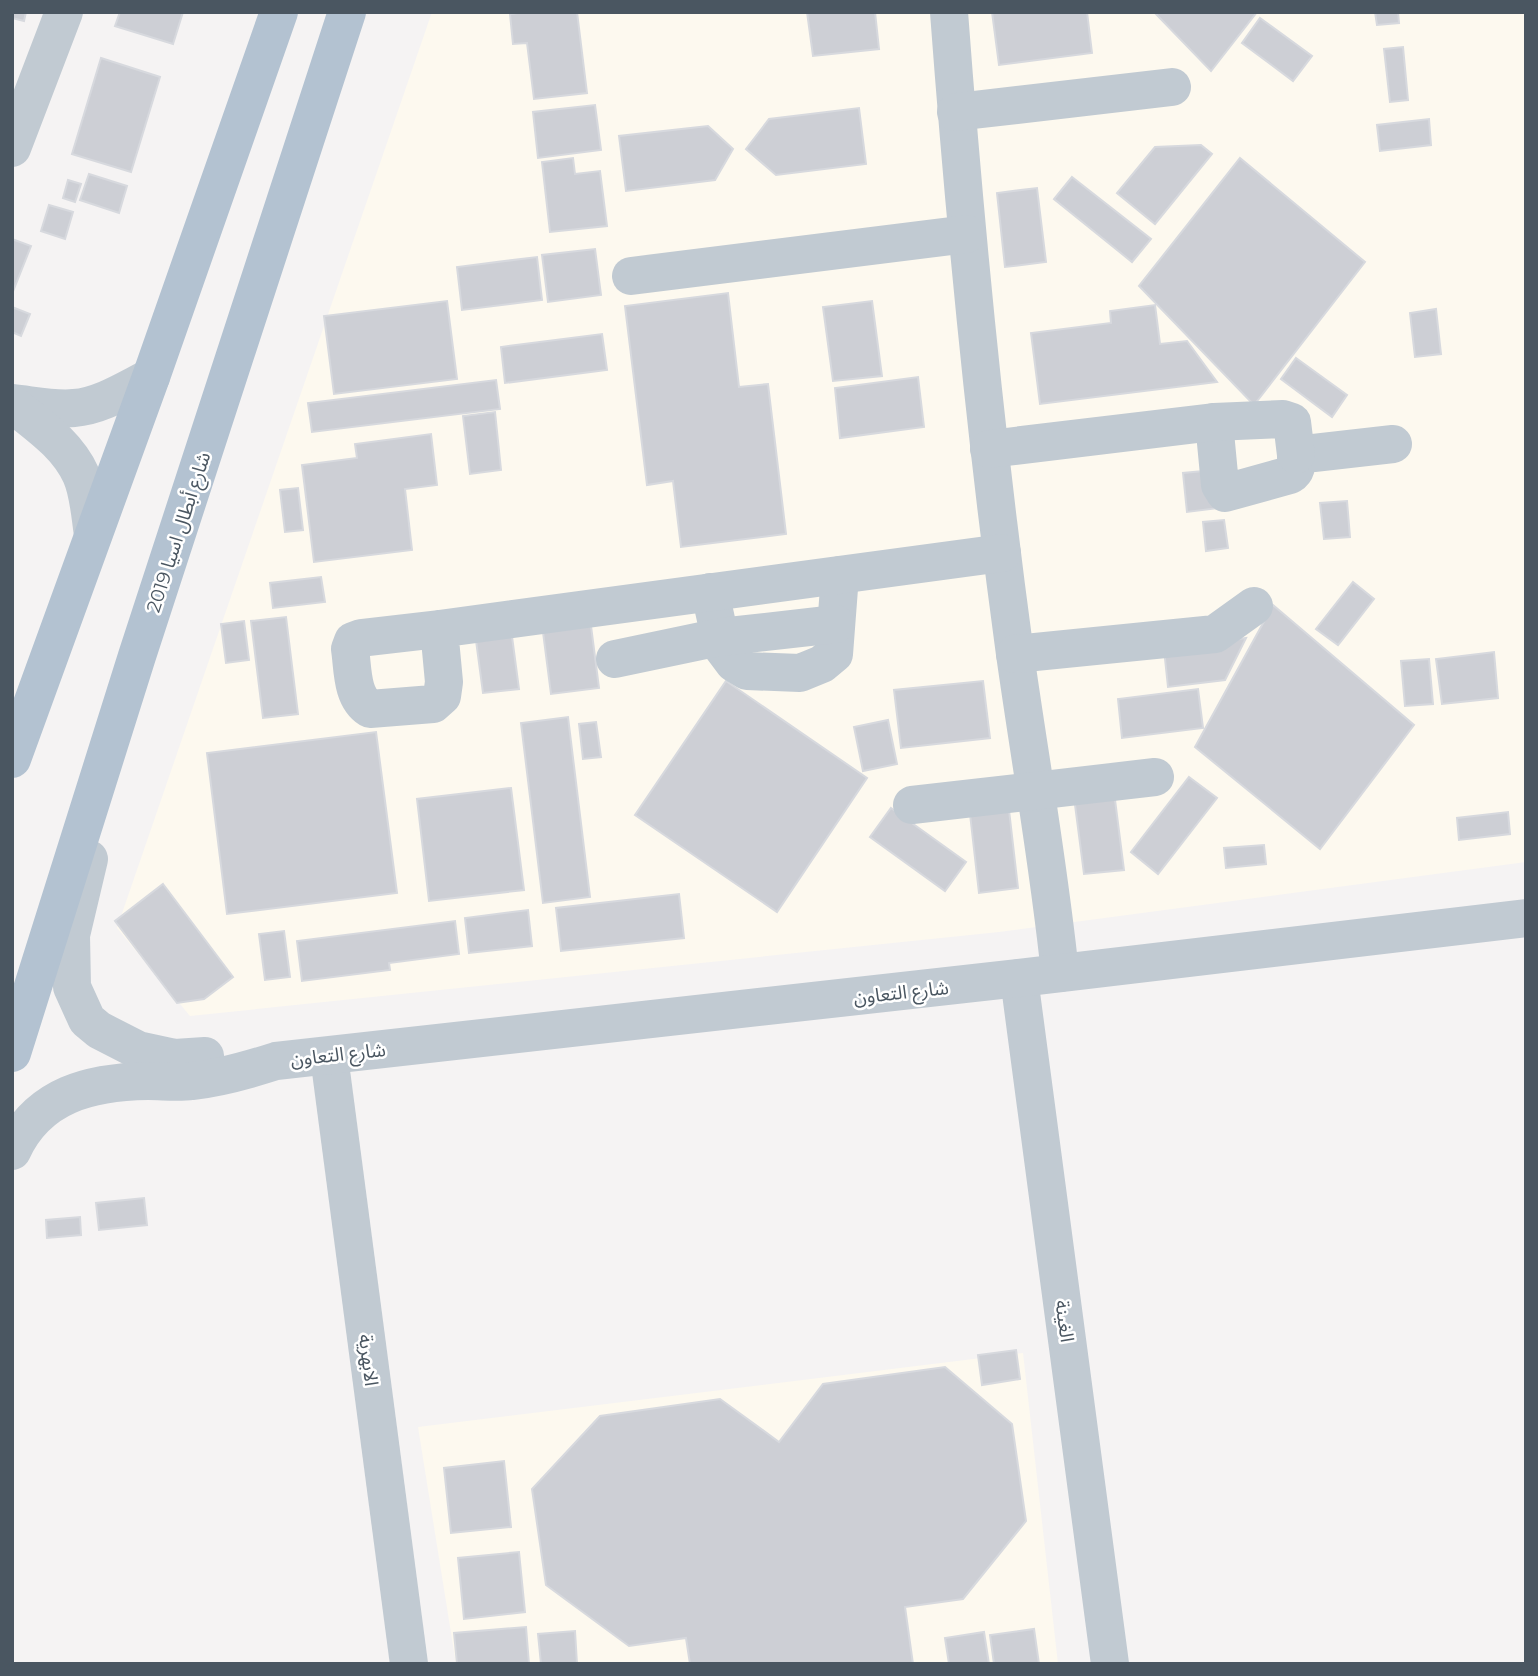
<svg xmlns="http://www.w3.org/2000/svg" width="1538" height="1676" font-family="Montserrat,'Noto Sans Arabic',sans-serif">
	<rect width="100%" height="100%" fill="#f5f3f3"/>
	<g fill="#fdf9ef">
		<path d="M 432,12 L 1526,12 L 1526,862 L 999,932 L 190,1016 L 117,928 Z"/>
		<path d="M 1023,1353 L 1058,1664 L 456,1664 L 418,1427 Z"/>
	</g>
	<g fill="#cdcfd5" stroke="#d7d9de" stroke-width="2">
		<path d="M 12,12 L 26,12 L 24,21 L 12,18 Z"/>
		<path d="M 120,12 L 183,12 L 173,44 L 115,26 Z"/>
		<path d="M 524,12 L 577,12 L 587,93 L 534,99 L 527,43 L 513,44 L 510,14 Z"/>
		<path d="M 807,12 L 875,12 L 879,49 L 813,56 Z"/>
		<path d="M 992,12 L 1087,12 L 1092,53 L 999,65 Z"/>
		<path d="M 1154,12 L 1257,12 L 1211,71 Z"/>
		<path d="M 1375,12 L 1398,12 L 1399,23 L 1377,25 Z"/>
		<path d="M 1260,18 L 1312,56 L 1293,81 L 1242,43 Z"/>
		<path d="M 1403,47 L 1408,100 L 1390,102 L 1384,49 Z"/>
		<path d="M 101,58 L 160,77 L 131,172 L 72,154 Z"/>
		<path d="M 595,105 L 601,150 L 538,158 L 533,112 Z"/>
		<path d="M 859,108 L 866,164 L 776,175 L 746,149 L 769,119 Z"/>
		<path d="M 1429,119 L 1431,145 L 1380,151 L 1377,125 Z"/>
		<path d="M 708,126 L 733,149 L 715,180 L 626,191 L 619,136 Z"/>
		<path d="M 1201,145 L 1212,154 L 1155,224 L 1117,193 L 1155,147 Z"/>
		<path d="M 573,158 L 575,174 L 600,171 L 607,226 L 550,232 L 542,162 Z"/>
		<path d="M 1240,158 L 1365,262 L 1254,405 L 1139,286 Z"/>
		<path d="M 89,174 L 127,186 L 119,213 L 80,200 Z"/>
		<path d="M 1072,177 L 1151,239 L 1132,262 L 1054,199 Z"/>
		<path d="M 68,180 L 81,184 L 75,202 L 63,198 Z"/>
		<path d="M 1037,188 L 1046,262 L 1005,267 L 997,193 Z"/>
		<path d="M 49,205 L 73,212 L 65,239 L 41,231 Z"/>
		<path d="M 12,239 L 31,246 L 12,294 Z"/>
		<path d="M 595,249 L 601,295 L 548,302 L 542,255 Z"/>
		<path d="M 537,257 L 542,300 L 462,310 L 457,267 Z"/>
		<path d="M 728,293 L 739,387 L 768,384 L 786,534 L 681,547 L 673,481 L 647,485 L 625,306 Z"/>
		<path d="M 447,301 L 457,379 L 334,394 L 324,316 Z"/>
		<path d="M 872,301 L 882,376 L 833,381 L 823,307 Z"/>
		<path d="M 1155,305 L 1160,344 L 1187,341 L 1217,382 L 1040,404 L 1031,333 L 1111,323 L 1110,311 Z"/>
		<path d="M 12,307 L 30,314 L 21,336 L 12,332 Z"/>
		<path d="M 1436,309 L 1441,354 L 1415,357 L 1410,313 Z"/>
		<path d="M 602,334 L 607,370 L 505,383 L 501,347 Z"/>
		<path d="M 1296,358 L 1347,395 L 1332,417 L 1281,379 Z"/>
		<path d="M 918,377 L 924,427 L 840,438 L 835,388 Z"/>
		<path d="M 496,380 L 500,409 L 312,432 L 308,403 Z"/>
		<path d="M 495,412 L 501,470 L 470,474 L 463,416 Z"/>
		<path d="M 431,434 L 437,485 L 405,489 L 412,550 L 314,562 L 302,465 L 357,458 L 355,444 Z"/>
		<path d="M 1214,470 L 1219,508 L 1187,512 L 1183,473 Z"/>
		<path d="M 298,488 L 303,530 L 285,532 L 280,490 Z"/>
		<path d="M 1347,501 L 1350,537 L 1324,539 L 1320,503 Z"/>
		<path d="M 1224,520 L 1228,548 L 1206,551 L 1203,522 Z"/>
		<path d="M 321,577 L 325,602 L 273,608 L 270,583 Z"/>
		<path d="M 1353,582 L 1374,599 L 1338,645 L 1316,629 Z"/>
		<path d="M 1273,605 L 1414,725 L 1320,849 L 1195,747 Z"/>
		<path d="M 286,617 L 298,714 L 263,718 L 251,621 Z"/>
		<path d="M 244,621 L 249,660 L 226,663 L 221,624 Z"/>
		<path d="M 591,626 L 599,688 L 551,694 L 543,632 Z"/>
		<path d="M 511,629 L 519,689 L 483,693 L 475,633 Z"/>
		<path d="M 1246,638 L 1225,680 L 1168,687 L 1164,649 Z"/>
		<path d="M 1494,652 L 1498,698 L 1442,704 L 1436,659 Z"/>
		<path d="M 1429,659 L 1433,704 L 1405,706 L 1401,661 Z"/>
		<path d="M 726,681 L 867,778 L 777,912 L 635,815 Z"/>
		<path d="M 983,681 L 990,738 L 901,748 L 894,690 Z"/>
		<path d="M 1198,689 L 1203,728 L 1122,738 L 1118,699 Z"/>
		<path d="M 568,717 L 590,897 L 543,903 L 521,723 Z"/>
		<path d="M 888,720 L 897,764 L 863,771 L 854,727 Z"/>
		<path d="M 596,722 L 601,757 L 583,759 L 579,724 Z"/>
		<path d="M 376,732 L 397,893 L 227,914 L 207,753 Z"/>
		<path d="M 1189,777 L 1217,798 L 1158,874 L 1131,852 Z"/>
		<path d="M 511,788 L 524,890 L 429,901 L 417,799 Z"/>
		<path d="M 1114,792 L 1124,870 L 1084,874 L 1074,797 Z"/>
		<path d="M 891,808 L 966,862 L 945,891 L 870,837 Z"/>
		<path d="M 1009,810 L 1018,888 L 979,893 L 970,814 Z"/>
		<path d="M 1508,812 L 1510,834 L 1459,840 L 1457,818 Z"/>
		<path d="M 1264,845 L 1266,864 L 1226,868 L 1224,848 Z"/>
		<path d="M 163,884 L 233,977 L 204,999 L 177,1003 L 115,921 Z"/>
		<path d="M 679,894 L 684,938 L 561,951 L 556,908 Z"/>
		<path d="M 528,910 L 532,946 L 469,953 L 465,918 Z"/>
		<path d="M 455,921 L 459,954 L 389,963 L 390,970 L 302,981 L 297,941 Z"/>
		<path d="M 284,931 L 290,977 L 265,980 L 259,934 Z"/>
		<path d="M 144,1198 L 147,1225 L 99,1230 L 96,1203 Z"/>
		<path d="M 80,1217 L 81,1235 L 47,1238 L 46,1220 Z"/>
		<path d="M 1016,1350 L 1020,1379 L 982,1385 L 978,1355 Z"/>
		<path d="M 945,1367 L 1012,1424 L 1026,1521 L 963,1599 L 905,1607 L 913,1664 L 690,1664 L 686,1638 L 629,1646 L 546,1585 L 532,1489 L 600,1416 L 720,1399 L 779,1442 L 823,1384 Z"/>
		<path d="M 504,1461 L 511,1527 L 451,1533 L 444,1468 Z"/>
		<path d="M 519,1552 L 525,1612 L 464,1619 L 458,1558 Z"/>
		<path d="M 526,1627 L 529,1664 L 457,1664 L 454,1633 Z"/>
		<path d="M 1034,1629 L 1039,1664 L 994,1664 L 990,1635 Z"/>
		<path d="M 575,1631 L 577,1664 L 541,1664 L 538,1634 Z"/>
		<path d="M 984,1632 L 989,1664 L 949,1664 L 945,1638 Z"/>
	</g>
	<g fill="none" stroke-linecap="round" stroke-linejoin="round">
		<g stroke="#c1cad2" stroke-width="38">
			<path d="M 949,12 C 965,227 986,441 1015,654 C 1030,760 1049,866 1060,973"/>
			<path d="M 956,112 L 1172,87"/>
			<path d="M 12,148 L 64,12"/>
			<path d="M 631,276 L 967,234"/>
			<path d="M 12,403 C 32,405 54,410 74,408 C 101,406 127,389 151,377"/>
			<path d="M 12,404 C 38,425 67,444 81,475 C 89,493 90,515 93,535"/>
			<path d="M 1214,422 L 1220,485 L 1225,493 L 1290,475 C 1298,470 1296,464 1296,455 L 1393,444"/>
			<path d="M 989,449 L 1214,422 L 1283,419 L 1292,422 L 1296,455"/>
			<path d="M 710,592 L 722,647 L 734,663 L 747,671 L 800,673 L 822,664 L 834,654 L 840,575"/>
			<path d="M 439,629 L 444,682 L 442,696 L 433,704 L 370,709 C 351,697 353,668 350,649 L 353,641 L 361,638 L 439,629 L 1002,553"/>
			<path d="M 1015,654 L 1215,634 L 1254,606"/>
			<path d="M 615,659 L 720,637 L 836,624"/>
			<path d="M 912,805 L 1155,777"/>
			<path d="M 89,859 L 71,935 L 72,987 L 87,1020 L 99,1030 L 138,1050 L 175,1058 L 205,1056"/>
			<path d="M 1019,978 L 1110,1664"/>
			<path d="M 329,1056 L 409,1664"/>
			<path d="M 12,1151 C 38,1094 91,1082 148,1081 C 163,1081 177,1083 192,1081 C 221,1078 248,1070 276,1061 L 1019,978 L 1526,918"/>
		</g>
		<g stroke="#b3c2d1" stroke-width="38">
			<path d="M 12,759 L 151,377 L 279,12"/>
			<path d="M 12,1053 L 137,656 L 347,12"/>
		</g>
	</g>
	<g text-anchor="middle" stroke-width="5" stroke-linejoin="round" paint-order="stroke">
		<g font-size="19" fill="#4a5661" stroke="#fff">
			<text transform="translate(178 532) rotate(-72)" y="7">شارع أبطال اسيا 2019</text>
			<text transform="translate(901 992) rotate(-6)" y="7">شارع التعاون</text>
			<text transform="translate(338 1054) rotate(-6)" y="7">شارع التعاون</text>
			<text transform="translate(1065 1321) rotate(82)" y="7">الغينة</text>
			<text transform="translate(369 1360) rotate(83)" y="7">الابهرية</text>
		</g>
	</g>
	<rect width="1538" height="1676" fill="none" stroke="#4a5661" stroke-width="28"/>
</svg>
